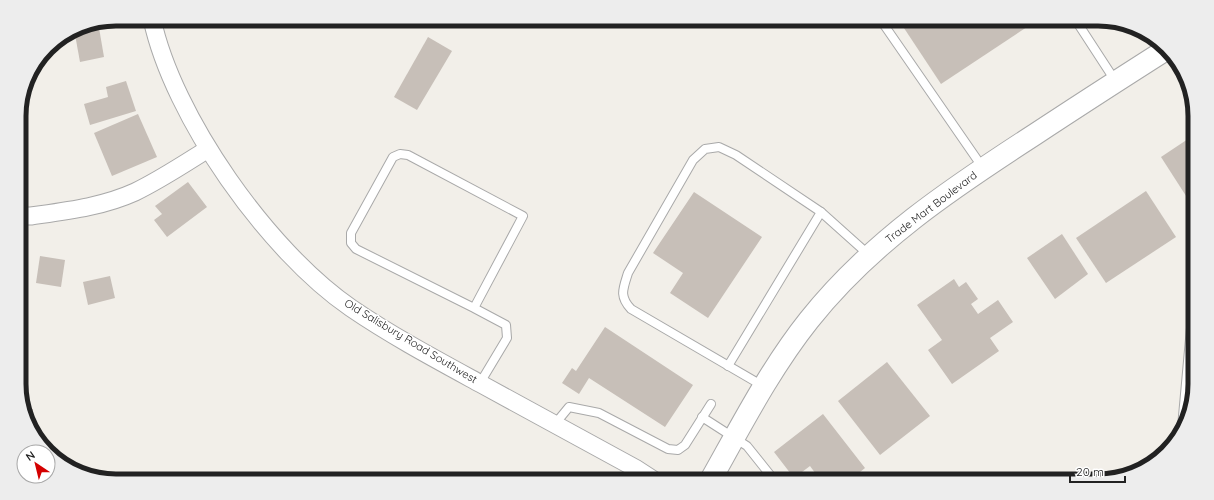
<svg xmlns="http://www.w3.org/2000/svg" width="1214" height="500" font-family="Quicksand,sans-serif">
	<rect width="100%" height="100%" fill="#f2efe9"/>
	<g fill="#c7bfb8">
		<path d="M 898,19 L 1039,19 L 941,84 Z"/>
		<path d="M 98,22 L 104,57 L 80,62 L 74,29 L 79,26 Z"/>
		<path d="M 428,37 L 452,51 L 417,110 L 394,97 Z"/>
		<path d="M 126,81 L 136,111 L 90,125 L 84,104 L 108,97 L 106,87 Z"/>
		<path d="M 138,114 L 157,157 L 112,176 L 94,133 Z"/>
		<path d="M 1194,135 L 1193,196 L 1188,199 L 1161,157 Z"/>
		<path d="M 188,182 L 207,207 L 167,237 L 154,220 L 162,214 L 155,206 Z"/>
		<path d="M 1146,191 L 1176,237 L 1106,283 L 1076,238 Z"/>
		<path d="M 694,192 L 762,237 L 708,318 L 670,293 L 683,273 L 653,253 Z"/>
		<path d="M 1062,234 L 1088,274 L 1055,299 L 1027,258 Z"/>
		<path d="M 40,256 L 65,260 L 61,287 L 36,283 Z"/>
		<path d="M 110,276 L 115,298 L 88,305 L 83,282 Z"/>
		<path d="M 954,279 L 959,287 L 966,282 L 978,299 L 971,304 L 978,314 L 998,300 L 1013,322 L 990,338 L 999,351 L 952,384 L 928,350 L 942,340 L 917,305 Z"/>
		<path d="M 605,327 L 693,385 L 665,427 L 589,378 L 579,394 L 562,383 L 572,368 L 576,371 Z"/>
		<path d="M 887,362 L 930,416 L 880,455 L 838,401 Z"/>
		<path d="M 24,409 L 33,409 L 33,428 Z"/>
		<path d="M 823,414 L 865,468 L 849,481 L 821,481 L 810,466 L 794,478 L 774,452 Z"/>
	</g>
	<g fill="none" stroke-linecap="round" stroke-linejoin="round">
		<g stroke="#a9a9a9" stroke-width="10">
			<g id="service">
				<path d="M 880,19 L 983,168"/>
				<path d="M 1075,19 L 1116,82"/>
				<path d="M 474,308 L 356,249 L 351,243 L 351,233 L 393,157 L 400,154 L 408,155 L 523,216 L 474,308 L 506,325 L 507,338 L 480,383"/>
				<path d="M 728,366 L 821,212"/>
				<path d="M 763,386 L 631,309 C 619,296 623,289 628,273 L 693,160 L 705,149 L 719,147 L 736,155 L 821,212 L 869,255"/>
				<path d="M 702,417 L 747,446 L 775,481"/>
				<path d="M 555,424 L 569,407 L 599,413 L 668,449 L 678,450 L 685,445 L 711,404"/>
				<path d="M 1182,427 L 1191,328"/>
			</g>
		</g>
		<g stroke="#a9a9a9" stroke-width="19">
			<g id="minor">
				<path d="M 152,19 C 173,117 268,251 351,308 C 392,336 437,360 481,384 C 532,412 583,440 635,468 L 655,481"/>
				<path d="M 20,216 L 31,216 C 66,211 102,207 135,192 C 160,180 184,164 208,149"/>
			</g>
		</g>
		<g stroke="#a9a9a9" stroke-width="23">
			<path id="tertiary" d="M 710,481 C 741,426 770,369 809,320 C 871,242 952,188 1034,135 C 1078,106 1123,77 1167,49"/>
		</g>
		<use href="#service" stroke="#fff" stroke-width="8"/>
		<use href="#minor" stroke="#fff" stroke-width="17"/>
		<use href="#tertiary" stroke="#fff" stroke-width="21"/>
	</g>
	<g text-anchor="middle" stroke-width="3" stroke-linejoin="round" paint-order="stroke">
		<g font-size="11" fill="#222" stroke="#fff">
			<text transform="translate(931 207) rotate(-37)" y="4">Trade Mart Boulevard</text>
			<text transform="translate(411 341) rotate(31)" y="4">Old Salisbury Road Southwest</text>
		</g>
	</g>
	<path d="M0 0H1214V500H0ZM116 26H1098A90 90 0 0 1 1188 116V384A90 90 0 0 1 1098 474H116A90 90 0 0 1 26 384V116A90 90 0 0 1 116 26Z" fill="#ededed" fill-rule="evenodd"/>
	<path fill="none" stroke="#222" stroke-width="5" d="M116 26H1098A90 90 0 0 1 1188 116V384A90 90 0 0 1 1098 474H116A90 90 0 0 1 26 384V116A90 90 0 0 1 116 26Z"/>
	<g transform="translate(36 464) rotate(325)"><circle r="19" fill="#ffffff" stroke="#a7a7a7"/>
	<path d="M0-3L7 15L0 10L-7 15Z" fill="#d40000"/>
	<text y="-6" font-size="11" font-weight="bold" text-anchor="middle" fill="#222222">N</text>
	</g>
	<path d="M1070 476v6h55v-6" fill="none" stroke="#222222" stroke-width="2"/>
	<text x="1076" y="476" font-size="12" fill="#222222" stroke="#ffffff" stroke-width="3" paint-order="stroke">20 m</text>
</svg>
